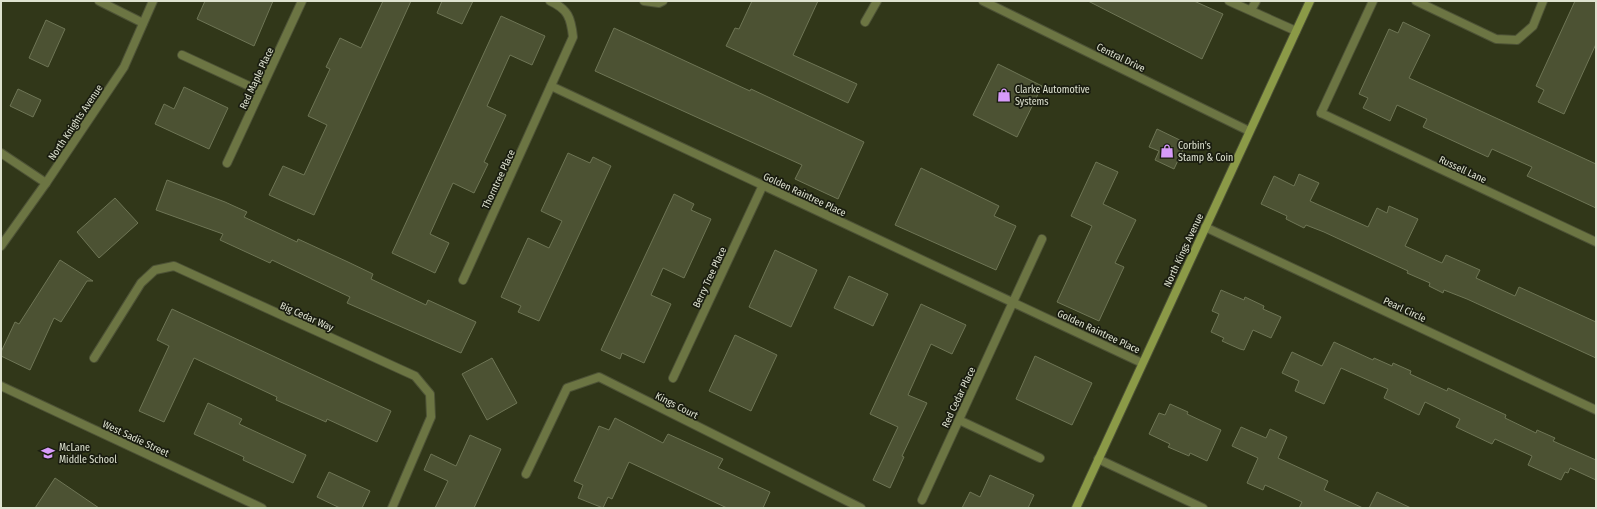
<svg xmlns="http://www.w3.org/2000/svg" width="1597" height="509" font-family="'Fira Sans Condensed',sans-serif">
	<rect width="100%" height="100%" fill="#313719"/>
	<g fill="#4c5233" stroke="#6e7555">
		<path d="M 205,1 L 273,1 L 254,46 L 197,19 Z"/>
		<path d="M 383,1 L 411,1 L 314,215 L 269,195 L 283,166 L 304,175 L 327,125 L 308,116 L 330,69 L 326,67 L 340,38 L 361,48 Z"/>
		<path d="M 442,1 L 473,1 L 462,24 L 437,13 Z"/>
		<path d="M 752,1 L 818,1 L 793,55 L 857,84 L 848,103 L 726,46 L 735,28 L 739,29 Z"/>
		<path d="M 1088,1 L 1194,1 L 1223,14 L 1202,59 Z"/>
		<path d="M 1575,1 L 1596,1 L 1596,44 L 1564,114 L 1538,102 L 1544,90 L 1536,86 Z"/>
		<path d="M 501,16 L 545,36 L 532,65 L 510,55 L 487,106 L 506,115 L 484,162 L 488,164 L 474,193 L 453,183 L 430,234 L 449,243 L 435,273 L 392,253 Z"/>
		<path d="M 46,20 L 65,29 L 48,67 L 29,58 Z"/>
		<path d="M 1403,22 L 1430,35 L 1409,78 L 1596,164 L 1596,208 L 1527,176 L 1532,167 L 1492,149 L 1488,157 L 1423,127 L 1427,119 L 1397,105 L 1390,121 L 1363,108 L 1368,98 L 1359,94 L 1389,29 L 1398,33 Z"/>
		<path d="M 614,28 L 750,91 L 751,89 L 864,142 L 838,199 L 795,179 L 802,165 L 595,71 Z"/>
		<path d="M 998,64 L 1042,86 L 1017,137 L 973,115 Z"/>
		<path d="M 184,87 L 228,108 L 209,149 L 155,124 L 164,104 L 174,109 Z"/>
		<path d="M 18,89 L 41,100 L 33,117 L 10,106 Z"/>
		<path d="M 1157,129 L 1186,143 L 1174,169 L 1155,160 L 1159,151 L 1149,147 Z"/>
		<path d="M 568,153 L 590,163 L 593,157 L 611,166 L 539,321 L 518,312 L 521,306 L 501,297 L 528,238 L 549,248 L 562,221 L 541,211 Z"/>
		<path d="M 1096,162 L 1118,172 L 1103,204 L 1136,220 L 1115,263 L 1124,267 L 1099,321 L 1057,302 L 1092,226 L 1071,216 Z"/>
		<path d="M 921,168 L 999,206 L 994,216 L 1016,226 L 996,270 L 895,225 Z"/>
		<path d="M 1299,174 L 1319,183 L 1310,201 L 1368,227 L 1377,208 L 1387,213 L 1389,206 L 1418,219 L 1405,246 L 1442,263 L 1446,255 L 1480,270 L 1476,278 L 1515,296 L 1519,287 L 1596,322 L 1596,358 L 1467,299 L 1444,290 L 1443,293 L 1429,286 L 1430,283 L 1407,273 L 1408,271 L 1324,232 L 1306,225 L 1304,228 L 1286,219 L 1287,216 L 1261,204 L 1274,176 L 1294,186 Z"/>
		<path d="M 167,180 L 225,202 L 247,212 L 244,217 L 297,242 L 298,239 L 348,262 L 373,274 L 371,279 L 426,305 L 428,300 L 476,322 L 461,353 L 347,303 L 350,297 L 272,260 L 270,263 L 220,240 L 223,234 L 156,210 Z"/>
		<path d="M 674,194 L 694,204 L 691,210 L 711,219 L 684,278 L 663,268 L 651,295 L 671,304 L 644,363 L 622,353 L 620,359 L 601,350 Z"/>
		<path d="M 115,198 L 138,223 L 99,258 L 77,232 Z"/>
		<path d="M 775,250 L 817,270 L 791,327 L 749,307 Z"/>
		<path d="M 60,260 L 93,281 L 87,281 L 61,322 L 54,318 L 30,370 L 1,356 L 1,352 L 15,322 L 19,324 Z"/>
		<path d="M 849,276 L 888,294 L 873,326 L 834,308 Z"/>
		<path d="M 1221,290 L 1244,300 L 1245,297 L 1264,306 L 1263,309 L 1281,317 L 1271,338 L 1253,330 L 1244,350 L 1240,349 L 1222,341 L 1224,338 L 1211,332 L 1219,314 L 1212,311 Z"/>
		<path d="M 921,304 L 966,325 L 952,354 L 931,344 L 908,395 L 927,403 L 902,456 L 904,457 L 890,488 L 873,480 L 898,427 L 870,414 Z"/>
		<path d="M 172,309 L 391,411 L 377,442 L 327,419 L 326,422 L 276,400 L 277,397 L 194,358 L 164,422 L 139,411 L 169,346 L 157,340 Z"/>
		<path d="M 735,335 L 777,355 L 751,411 L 709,391 Z"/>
		<path d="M 1334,342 L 1373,360 L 1374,358 L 1392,366 L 1393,363 L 1411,371 L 1410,374 L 1447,391 L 1448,388 L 1506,415 L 1505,418 L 1536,433 L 1537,430 L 1555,438 L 1553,441 L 1596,460 L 1596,480 L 1570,468 L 1568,473 L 1565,472 L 1561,480 L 1528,465 L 1532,456 L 1495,439 L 1492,444 L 1456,427 L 1460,419 L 1425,402 L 1419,415 L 1384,398 L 1388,389 L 1341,368 L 1324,404 L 1295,391 L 1299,381 L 1282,373 L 1292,352 L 1322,366 Z"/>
		<path d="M 1035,356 L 1092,383 L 1072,425 L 1016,399 Z"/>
		<path d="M 492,358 L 517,403 L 487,420 L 462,374 Z"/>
		<path d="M 208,403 L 242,419 L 239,424 L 306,455 L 293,483 L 243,460 L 244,457 L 194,434 Z"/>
		<path d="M 1170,404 L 1188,412 L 1187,414 L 1221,430 L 1207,461 L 1190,453 L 1189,456 L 1168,447 L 1170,444 L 1149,434 L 1159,413 L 1165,415 Z"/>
		<path d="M 615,418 L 663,443 L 668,434 L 723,459 L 718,468 L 770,492 L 763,508 L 727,508 L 629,462 L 612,499 L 608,497 L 603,508 L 578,498 L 583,485 L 574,481 L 599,426 L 609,430 Z"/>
		<path d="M 1241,427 L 1266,438 L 1270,429 L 1287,437 L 1278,458 L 1328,481 L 1324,490 L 1363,508 L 1299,508 L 1302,502 L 1265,485 L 1263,490 L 1247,483 L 1258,458 L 1232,446 Z"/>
		<path d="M 470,435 L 501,449 L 474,508 L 435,508 L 448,481 L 424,470 L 431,454 L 456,466 Z"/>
		<path d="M 329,472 L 370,491 L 362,508 L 340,508 L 317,497 Z"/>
		<path d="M 990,475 L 1034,495 L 1028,508 L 962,508 L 970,492 L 980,497 Z"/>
		<path d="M 55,478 L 99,508 L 35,508 Z"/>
		<path d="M 1377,492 L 1411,508 L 1369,508 Z"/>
	</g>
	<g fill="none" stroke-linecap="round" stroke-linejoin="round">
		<g stroke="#4d5236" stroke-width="10">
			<g id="lane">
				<path d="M 99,1 L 143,23"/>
				<path d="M 644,1 L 659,3 L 663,1"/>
				<path d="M 1229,1 L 1296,31"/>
				<path d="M 1251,10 L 1256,1"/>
				<path d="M 865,22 L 877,1"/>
				<path d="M 182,55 L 260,91"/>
				<path d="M 1321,113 L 1373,1"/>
				<path d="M 1013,302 L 1042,239"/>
			</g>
		</g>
		<g stroke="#4d5236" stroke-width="10">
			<g id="street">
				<path d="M 983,1 L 1249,131"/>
				<path d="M 1416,1 L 1496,39 L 1517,40 L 1533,26 L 1543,1"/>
				<path d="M 551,86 L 1142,363"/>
				<path d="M 1321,113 L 1596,242"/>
				<path d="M 1,153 L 46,183"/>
				<path d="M 227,163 L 302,1"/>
				<path d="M 1205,227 L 1596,410"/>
				<path d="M 1,246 L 46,183 L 124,67 L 153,1"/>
				<path d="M 463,280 L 573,37 C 571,18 568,9 550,1"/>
				<path d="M 94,358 L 141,283 L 155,270 L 174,266 L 415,376 L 430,394 L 431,417 L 392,508"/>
				<path d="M 673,378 L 763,185"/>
				<path d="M 1,386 L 262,508"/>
				<path d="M 959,420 L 1040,458"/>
				<path d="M 1098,459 L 1203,508"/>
				<path d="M 526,474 L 567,388 L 599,377 L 861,508"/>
				<path d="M 922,500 L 1013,302"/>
			</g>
		</g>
		<g stroke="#4d5236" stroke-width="10">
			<path id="secondary" d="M 1076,508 L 1310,1"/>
		</g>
		<use href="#lane" stroke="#6c7543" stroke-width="8"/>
		<use href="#street" stroke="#6c7543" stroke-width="8"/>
		<use href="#secondary" stroke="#8b9a47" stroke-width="8"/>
	</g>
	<defs>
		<g id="shop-bare" transform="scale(1.08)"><path d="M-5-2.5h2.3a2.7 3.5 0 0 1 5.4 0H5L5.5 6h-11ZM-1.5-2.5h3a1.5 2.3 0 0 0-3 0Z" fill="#d79bf9" stroke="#1a1d10" stroke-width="2.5" paint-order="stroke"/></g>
		<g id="school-bare" transform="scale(1.08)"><path d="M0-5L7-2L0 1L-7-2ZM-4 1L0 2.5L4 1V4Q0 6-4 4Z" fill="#d79bf9" stroke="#1a1d10" stroke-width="2.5" paint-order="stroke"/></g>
	</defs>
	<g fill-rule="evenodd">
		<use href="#shop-bare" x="1004" y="95"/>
		<use href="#shop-bare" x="1167" y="151"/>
		<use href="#school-bare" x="48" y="453"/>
	</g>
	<g text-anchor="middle" stroke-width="3.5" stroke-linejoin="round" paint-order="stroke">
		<g font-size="10" fill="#dee2d0" stroke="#1a1d10">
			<text transform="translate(1121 57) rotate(26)" y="4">Central Drive</text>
			<text transform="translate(256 78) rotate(-65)" y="4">Red Maple Place</text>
			<text transform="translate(75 122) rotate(-56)" y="4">North Knights Avenue</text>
			<text transform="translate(1463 169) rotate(25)" y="4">Russell Lane</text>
			<text transform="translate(498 179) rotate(-65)" y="4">Thorntree Place</text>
			<text transform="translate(805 194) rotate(25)" y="4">Golden Raintree Place</text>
			<text transform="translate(1183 250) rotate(-65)" y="4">North Kings Avenue</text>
			<text transform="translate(709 277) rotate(-65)" y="4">Berry Tree Place</text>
			<text transform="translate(1405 309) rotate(25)" y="4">Pearl Circle</text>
			<text transform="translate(307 316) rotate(24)" y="4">Big Cedar Way</text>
			<text transform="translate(1099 331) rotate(25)" y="4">Golden Raintree Place</text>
			<text transform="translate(958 397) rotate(-65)" y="4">Red Cedar Place</text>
			<text transform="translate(677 405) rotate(27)" y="4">Kings Court</text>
			<text transform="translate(136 438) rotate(25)" y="4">West Sadie Street</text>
		</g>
		<g font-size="10" fill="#dee2d0" stroke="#1a1d10" text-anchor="start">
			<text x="1015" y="93">Clarke Automotive<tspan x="1015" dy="12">Systems</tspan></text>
			<text x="1178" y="149">Corbin's<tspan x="1178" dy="12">Stamp &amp; Coin</tspan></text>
			<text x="59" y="451">McLane<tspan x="59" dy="12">Middle School</tspan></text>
		</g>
	</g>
	<rect width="1597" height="509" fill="none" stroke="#dee2d0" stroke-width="4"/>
</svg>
